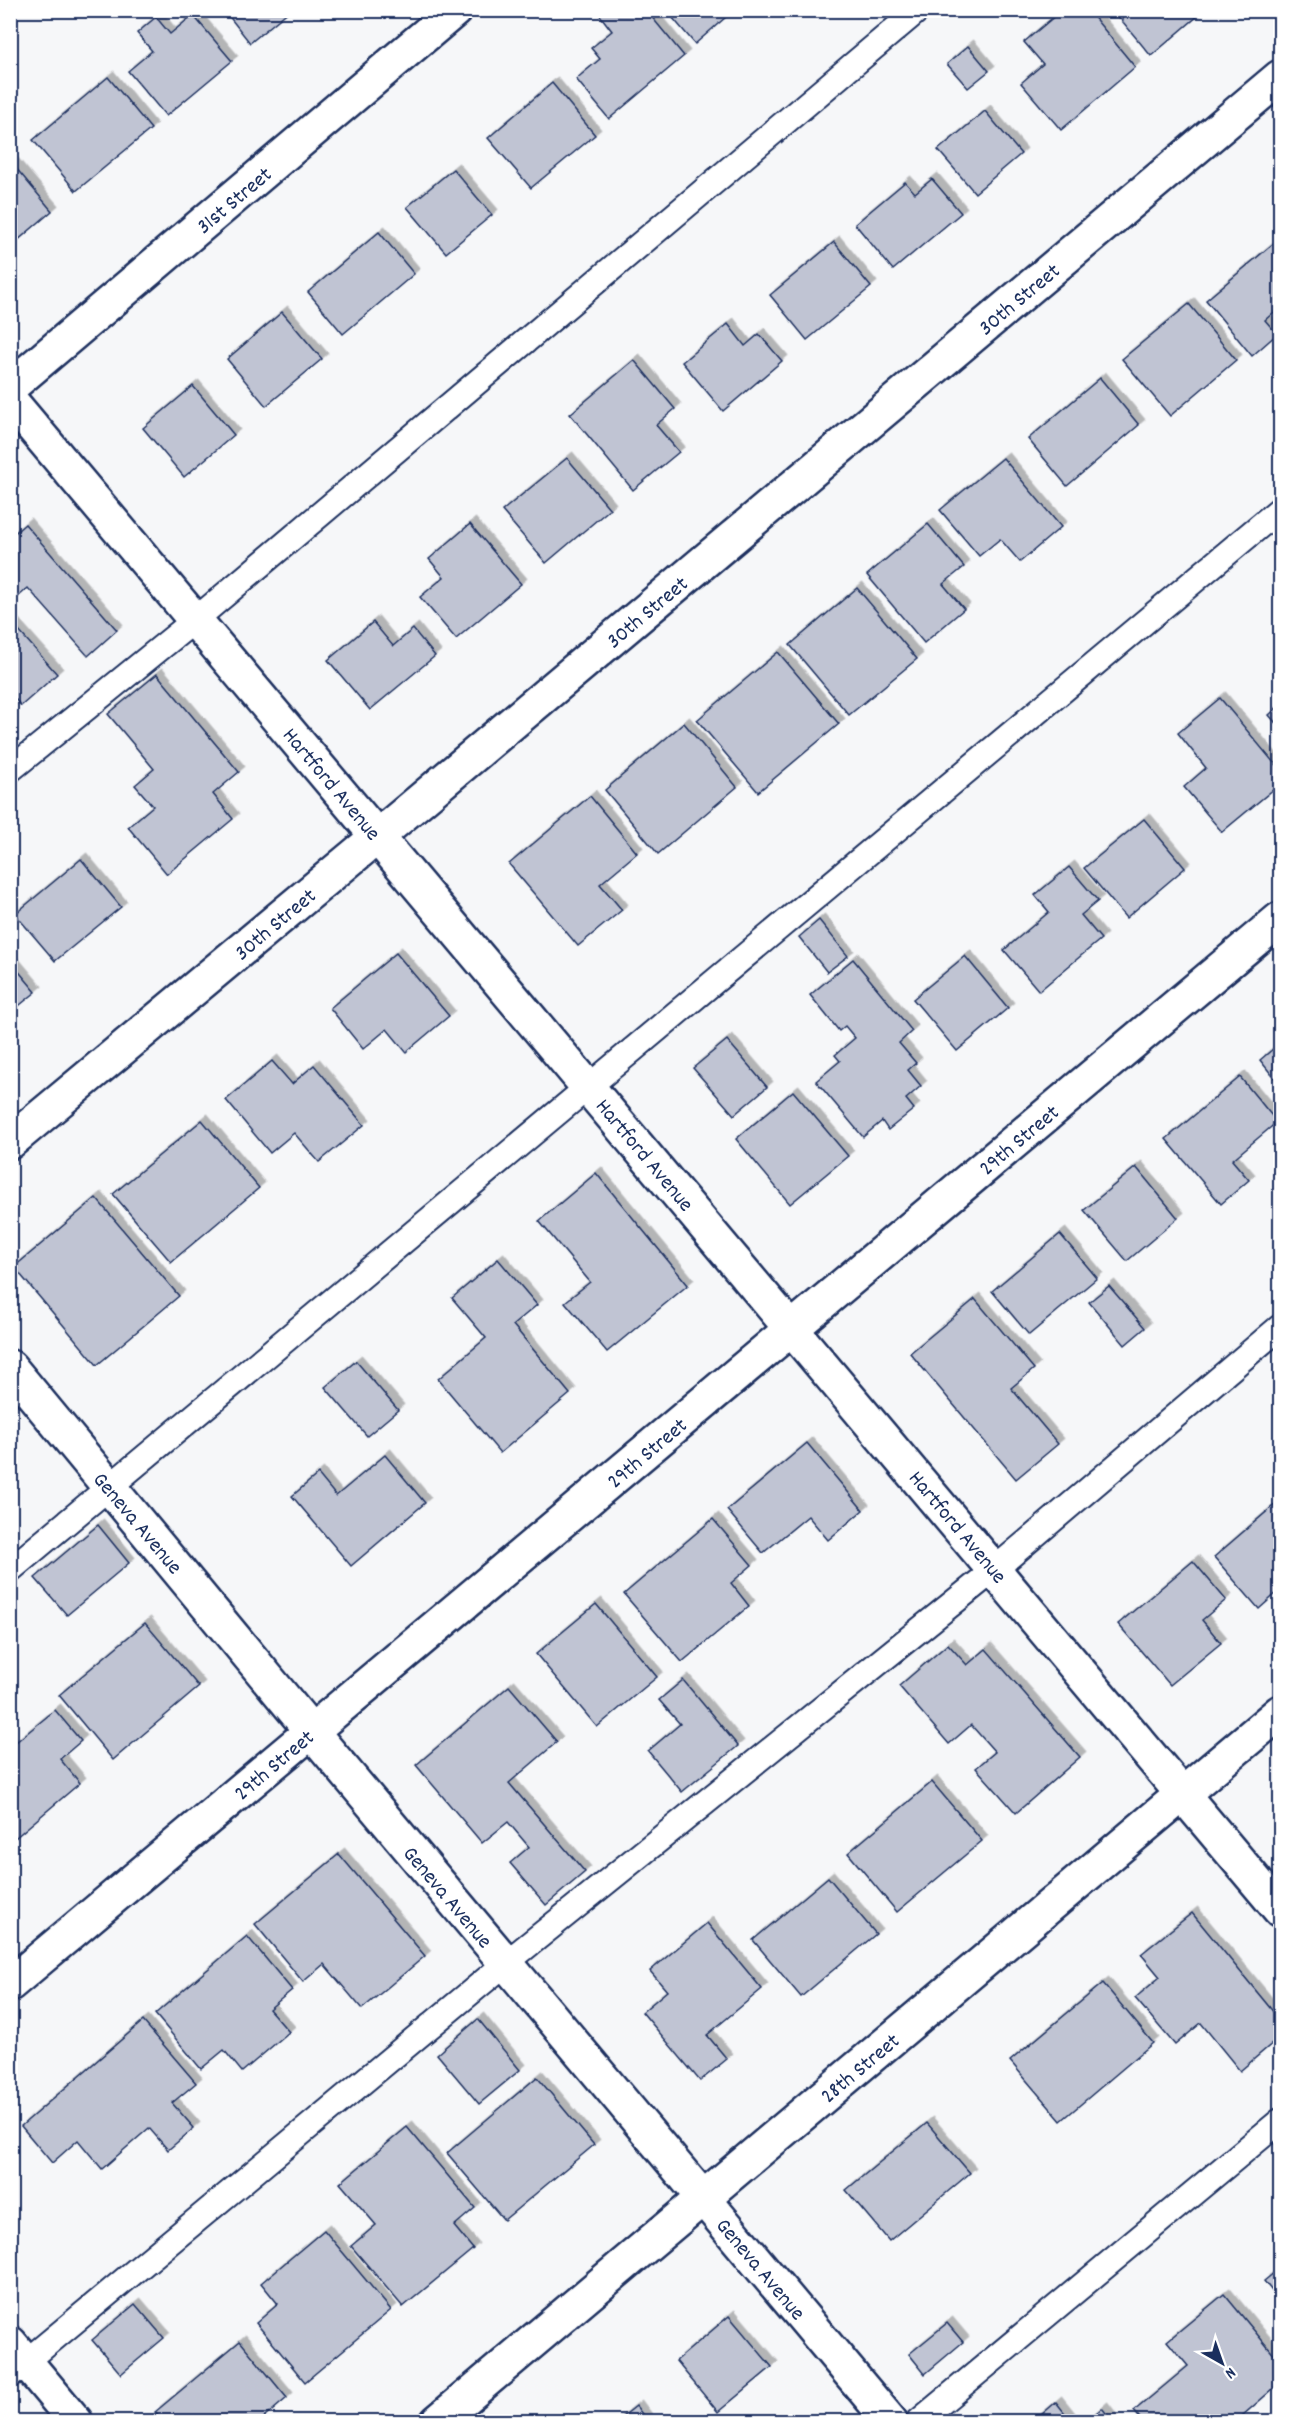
<svg xmlns="http://www.w3.org/2000/svg" width="1291" height="2432" font-family="Dekko,sans-serif">
	<defs>
		<filter id="shadow"><feDropShadow dx="5.5" dy="-5.5" stdDeviation="0" flood-color="#0004"/></filter>
	</defs>
	<rect width="100%" height="100%" fill="#f6f7f9"/>
	<filter id="ink" filterUnits="userSpaceOnUse"><feTurbulence type="fractalNoise" baseFrequency=".0167" numOctaves="2"/><feDisplacementMap in="SourceGraphic" scale="12" xChannelSelector="R" yChannelSelector="G"/><feConvolveMatrix kernelMatrix="1 2 1 2 8 2 1 2 1" color-interpolation-filters="sRGB"/></filter>
	<g filter="url(#ink)">
		<g fill="#c0c4d3" stroke="#1b2f5e" stroke-width="1.5" filter="url(#shadow)">
			<path d="M 224,10 L 290,10 L 250,43 Z"/>
			<path d="M 596,10 L 646,10 L 684,56 L 609,119 L 576,79 L 600,59 L 591,48 L 612,31 Z"/>
			<path d="M 666,10 L 734,10 L 695,44 Z"/>
			<path d="M 1062,10 L 1088,10 L 1135,67 L 1061,130 L 1021,83 L 1043,64 L 1024,42 Z"/>
			<path d="M 1113,10 L 1196,10 L 1199,15 L 1151,56 Z"/>
			<path d="M 193,15 L 232,61 L 166,116 L 128,71 L 152,51 L 137,33 L 156,17 L 170,34 Z"/>
			<path d="M 968,46 L 989,71 L 968,88 L 947,64 Z"/>
			<path d="M 108,77 L 151,129 L 76,191 L 33,140 Z"/>
			<path d="M 552,83 L 595,135 L 531,188 L 488,138 Z"/>
			<path d="M 985,111 L 1021,154 L 975,193 L 938,150 Z"/>
			<path d="M 10,161 L 52,211 L 10,247 Z"/>
			<path d="M 453,169 L 492,215 L 446,253 L 407,207 Z"/>
			<path d="M 932,179 L 961,213 L 893,270 L 855,224 L 905,182 L 915,193 Z"/>
			<path d="M 379,232 L 414,274 L 343,334 L 308,292 Z"/>
			<path d="M 1280,238 L 1280,307 L 1265,320 L 1277,334 L 1252,356 L 1206,300 Z"/>
			<path d="M 834,242 L 871,287 L 807,340 L 770,295 Z"/>
			<path d="M 1189,304 L 1236,360 L 1170,416 L 1122,359 Z"/>
			<path d="M 282,312 L 322,359 L 266,406 L 227,359 Z"/>
			<path d="M 728,324 L 745,346 L 759,334 L 782,361 L 723,411 L 682,362 Z"/>
			<path d="M 634,360 L 675,409 L 656,425 L 679,452 L 633,490 L 570,414 Z"/>
			<path d="M 1100,378 L 1139,425 L 1067,486 L 1028,439 Z"/>
			<path d="M 193,386 L 234,435 L 184,477 L 143,428 Z"/>
			<path d="M 567,458 L 610,509 L 546,563 L 502,511 Z"/>
			<path d="M 1003,458 L 1061,527 L 1020,562 L 1000,539 L 979,556 L 940,510 Z"/>
			<path d="M 25,524 L 117,630 L 88,656 L 28,588 L 10,604 L 10,537 Z"/>
			<path d="M 470,524 L 521,584 L 456,639 L 420,597 L 444,577 L 429,559 Z"/>
			<path d="M 928,524 L 964,567 L 943,584 L 964,609 L 924,643 L 867,575 Z"/>
			<path d="M 857,588 L 917,659 L 849,715 L 790,645 Z"/>
			<path d="M 10,621 L 57,674 L 21,706 L 10,693 Z"/>
			<path d="M 373,622 L 393,646 L 413,629 L 435,656 L 370,710 L 328,660 Z"/>
			<path d="M 778,652 L 839,724 L 758,792 L 697,720 Z"/>
			<path d="M 157,674 L 239,772 L 213,794 L 233,819 L 167,874 L 128,827 L 153,806 L 135,785 L 154,769 L 108,714 Z"/>
			<path d="M 1220,698 L 1280,770 L 1280,784 L 1222,832 L 1184,787 L 1206,768 L 1178,733 Z"/>
			<path d="M 1280,705 L 1280,728 L 1269,715 Z"/>
			<path d="M 684,723 L 737,787 L 658,854 L 605,790 Z"/>
			<path d="M 590,796 L 637,853 L 600,884 L 622,910 L 578,946 L 509,864 Z"/>
			<path d="M 1144,819 L 1185,868 L 1126,918 L 1084,868 Z"/>
			<path d="M 81,859 L 121,907 L 55,961 L 15,914 Z"/>
			<path d="M 1069,867 L 1098,901 L 1081,915 L 1101,939 L 1039,991 L 1004,950 L 1049,912 L 1035,895 Z"/>
			<path d="M 819,920 L 848,956 L 827,972 L 799,937 Z"/>
			<path d="M 396,953 L 449,1016 L 406,1052 L 387,1029 L 363,1049 L 330,1008 Z"/>
			<path d="M 965,956 L 1008,1008 L 957,1051 L 913,999 Z"/>
			<path d="M 853,959 L 912,1031 L 899,1043 L 916,1063 L 908,1070 L 921,1086 L 906,1099 L 914,1109 L 888,1130 L 882,1121 L 863,1137 L 816,1081 L 840,1061 L 835,1055 L 855,1038 L 845,1026 L 839,1031 L 810,995 Z"/>
			<path d="M 10,961 L 36,992 L 10,1013 Z"/>
			<path d="M 727,1040 L 767,1087 L 734,1115 L 693,1068 Z"/>
			<path d="M 1280,1043 L 1280,1085 L 1260,1060 Z"/>
			<path d="M 272,1061 L 292,1084 L 314,1065 L 364,1125 L 319,1162 L 294,1133 L 270,1153 L 226,1100 Z"/>
			<path d="M 1240,1077 L 1277,1122 L 1232,1160 L 1249,1180 L 1221,1204 L 1166,1139 Z"/>
			<path d="M 793,1091 L 848,1156 L 790,1204 L 736,1139 Z"/>
			<path d="M 202,1120 L 259,1188 L 171,1262 L 113,1194 Z"/>
			<path d="M 1136,1167 L 1178,1218 L 1127,1261 L 1084,1210 Z"/>
			<path d="M 596,1173 L 688,1285 L 607,1352 L 565,1302 L 590,1282 L 539,1221 Z"/>
			<path d="M 96,1198 L 179,1296 L 97,1365 L 14,1267 Z"/>
			<path d="M 1060,1234 L 1097,1278 L 1029,1335 L 992,1291 Z"/>
			<path d="M 498,1259 L 537,1305 L 513,1325 L 570,1394 L 500,1453 L 438,1379 L 486,1338 L 452,1298 Z"/>
			<path d="M 1109,1286 L 1145,1328 L 1125,1345 L 1089,1302 Z"/>
			<path d="M 975,1299 L 1034,1369 L 1011,1388 L 1058,1444 L 1016,1479 L 910,1353 Z"/>
			<path d="M 356,1361 L 398,1410 L 367,1436 L 325,1387 Z"/>
			<path d="M 807,1443 L 863,1510 L 828,1540 L 808,1516 L 763,1553 L 727,1510 Z"/>
			<path d="M 385,1455 L 425,1503 L 351,1566 L 292,1496 L 318,1474 L 336,1496 Z"/>
			<path d="M 1279,1501 L 1280,1590 L 1259,1609 L 1214,1557 Z"/>
			<path d="M 713,1519 L 752,1565 L 731,1583 L 749,1606 L 682,1662 L 624,1594 Z"/>
			<path d="M 98,1525 L 129,1563 L 67,1615 L 35,1578 Z"/>
			<path d="M 1193,1561 L 1226,1600 L 1202,1620 L 1221,1643 L 1170,1685 L 1118,1624 Z"/>
			<path d="M 596,1604 L 657,1677 L 597,1727 L 536,1654 Z"/>
			<path d="M 145,1623 L 199,1687 L 113,1760 L 59,1695 Z"/>
			<path d="M 948,1644 L 967,1665 L 986,1649 L 1080,1757 L 1016,1813 L 976,1768 L 995,1752 L 971,1725 L 949,1744 L 899,1686 Z"/>
			<path d="M 683,1680 L 738,1746 L 682,1792 L 648,1751 L 680,1724 L 659,1700 Z"/>
			<path d="M 509,1686 L 557,1742 L 509,1783 L 585,1872 L 546,1905 L 510,1863 L 529,1847 L 508,1822 L 482,1843 L 416,1765 Z"/>
			<path d="M 55,1710 L 81,1741 L 60,1759 L 80,1783 L 15,1838 L 10,1833 L 10,1747 Z"/>
			<path d="M 932,1782 L 982,1841 L 897,1912 L 848,1853 Z"/>
			<path d="M 339,1854 L 425,1956 L 362,2009 L 324,1964 L 303,1982 L 255,1924 Z"/>
			<path d="M 828,1877 L 876,1934 L 801,1997 L 753,1940 Z"/>
			<path d="M 1192,1913 L 1280,2020 L 1280,2037 L 1240,2071 L 1201,2023 L 1175,2045 L 1135,1998 L 1160,1977 L 1141,1954 Z"/>
			<path d="M 707,1923 L 762,1989 L 707,2035 L 727,2059 L 700,2081 L 642,2012 L 667,1991 L 650,1971 Z"/>
			<path d="M 247,1936 L 292,1990 L 269,2009 L 289,2032 L 242,2072 L 224,2050 L 201,2069 L 155,2014 Z"/>
			<path d="M 1103,1983 L 1153,2043 L 1061,2121 L 1010,2061 Z"/>
			<path d="M 478,2019 L 520,2070 L 479,2104 L 437,2054 Z"/>
			<path d="M 143,2021 L 196,2083 L 172,2103 L 194,2128 L 168,2150 L 149,2128 L 102,2169 L 78,2140 L 52,2163 L 21,2126 Z"/>
			<path d="M 537,2077 L 594,2145 L 504,2220 L 447,2153 Z"/>
			<path d="M 927,2123 L 970,2173 L 889,2241 L 846,2190 Z"/>
			<path d="M 407,2127 L 475,2208 L 454,2226 L 473,2249 L 403,2307 L 351,2246 L 376,2225 L 340,2183 Z"/>
			<path d="M 324,2230 L 391,2310 L 305,2382 L 256,2323 L 278,2304 L 261,2283 Z"/>
			<path d="M 1280,2268 L 1280,2301 L 1264,2281 Z"/>
			<path d="M 1224,2294 L 1280,2362 L 1280,2383 L 1235,2422 L 1143,2422 L 1134,2411 L 1188,2366 L 1167,2341 Z"/>
			<path d="M 135,2304 L 164,2338 L 121,2374 L 92,2340 Z"/>
			<path d="M 729,2316 L 772,2367 L 718,2412 L 676,2361 Z"/>
			<path d="M 947,2323 L 963,2342 L 925,2374 L 909,2354 Z"/>
			<path d="M 240,2341 L 287,2398 L 259,2422 L 163,2422 L 155,2412 Z"/>
			<path d="M 1056,2402 L 1072,2422 L 1033,2422 Z"/>
			<path d="M 636,2406 L 648,2422 L 616,2422 Z"/>
			<path d="M 1102,2408 L 1113,2422 L 1086,2422 Z"/>
		</g>
		<g fill="none" stroke-linecap="round" stroke-linejoin="round">
			<g stroke="#1b2f5e" stroke-width="28">
				<g id="lane">
					<path d="M 10,770 L 195,620 L 918,10"/>
					<path d="M 10,1570 L 1280,509"/>
					<path d="M 10,2375 L 506,1963 L 995,1569 L 1280,1327"/>
					<path d="M 918,2422 L 1280,2121"/>
				</g>
			</g>
			<g stroke="#1b2f5e" stroke-width="38">
				<g id="street">
					<path d="M 10,387 L 455,10"/>
					<path d="M 10,400 L 1280,1910"/>
					<path d="M 10,1142 L 378,836 L 1280,77"/>
					<path d="M 10,1367 L 312,1732 L 891,2422"/>
					<path d="M 10,1984 L 1280,919"/>
					<path d="M 10,2343 L 76,2422"/>
					<path d="M 437,2422 L 1280,1712"/>
				</g>
			</g>
			<use href="#lane" stroke="#fff" stroke-width="24"/>
			<use href="#street" stroke="#fff" stroke-width="33"/>
		</g>
	</g>
	<g text-anchor="middle" stroke-width="4.5" stroke-linejoin="round" paint-order="stroke">
		<g font-size="22" fill="#1b2f5e" stroke="#fff">
			<text transform="translate(233 199) rotate(-40)" y="8">31st Street</text>
			<text transform="translate(1018 298) rotate(-40)" y="8">30th Street</text>
			<text transform="translate(646 611) rotate(-40)" y="8">30th Street</text>
			<text transform="translate(333 783) rotate(50)" y="8">Hartford Avenue</text>
			<text transform="translate(274 923) rotate(-40)" y="8">30th Street</text>
			<text transform="translate(1018 1139) rotate(-40)" y="8">29th Street</text>
			<text transform="translate(646 1154) rotate(50)" y="8">Hartford Avenue</text>
			<text transform="translate(646 1452) rotate(-40)" y="8">29th Street</text>
			<text transform="translate(139 1522) rotate(50)" y="8">Geneva Avenue</text>
			<text transform="translate(959 1526) rotate(50)" y="8">Hartford Avenue</text>
			<text transform="translate(273 1764) rotate(-40)" y="8">29th Street</text>
			<text transform="translate(449 1896) rotate(50)" y="8">Geneva Avenue</text>
			<text transform="translate(859 2067) rotate(-40)" y="8">28th Street</text>
			<text transform="translate(762 2268) rotate(50)" y="8">Geneva Avenue</text>
		</g>
	</g>
	<rect width="1291" height="2432" fill="none" stroke="#fff" stroke-width="36"/>
	<rect x="18" y="18" width="1255" height="2396" fill="none" stroke="#1b2f5e" stroke-width="2" filter="url(#ink)"/>
	<g transform="translate(1222 2363) rotate(140)" stroke="#ffffff" stroke-width="4.5" paint-order="stroke">
	<path d="M0-4.5L10 22L0 15L-10 22Z" fill="#1b2f5e"/>
	<text y="-9" font-size="16" font-weight="bold" text-anchor="middle" fill="#1b2f5e">N</text>
	</g>
</svg>
